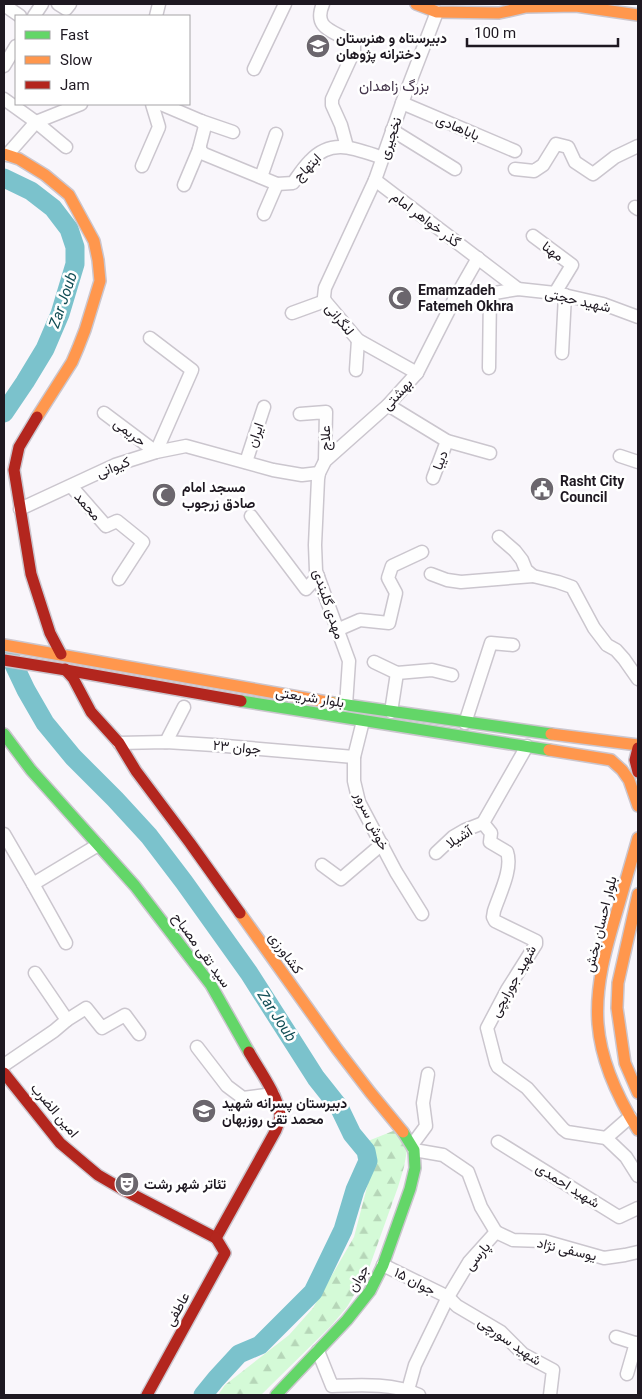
<svg xmlns="http://www.w3.org/2000/svg" width="642" height="1399" font-family="Roboto,Vazirmatn,sans-serif">
	<defs>
		<pattern id="forest-firs" width="22" height="20" patternUnits="userSpaceOnUse" patternTransform="scale(1.25)"><rect width="22" height="20" fill="#d4fad7"/><path d="M5 1l3.5 6h-7zM16 11l3.5 6h-7z" fill="#b6d6b8"/></pattern>
	</defs>
	<rect width="100%" height="100%" fill="#f9f6fb"/>
	<path fill="url(#forest-firs)" d="M 398,1129 L 407,1150 L 404,1167 L 398,1187 L 368,1271 L 347,1307 L 331,1326 L 261,1395 L 218,1395 L 225,1385 L 289,1335 L 313,1308 L 354,1237 L 374,1160 L 368,1141 Z"/>
	<g fill="none" stroke-linecap="round" stroke-linejoin="round">
		<g stroke="#7bc2cc" stroke-width="19">
			<path d="M 4,178 L 31,191 L 53,208 L 69,229 L 75,247 L 75,264 L 60,314 L 45,349 L 25,382 L 4,413"/>
			<path d="M 7,650 L 26,690 L 45,723 L 73,757 L 115,799 L 149,836 L 184,882 L 249,973 L 316,1078 L 339,1107 L 352,1134 L 366,1151 L 368,1161 L 355,1190 L 343,1230 L 313,1292 L 260,1345 L 239,1354 L 216,1379 L 203,1395"/>
		</g>
		<g stroke="#cbc6ce" stroke-width="15">
			<g id="street">
				<path d="M 58,4 L 66,9 L 70,4"/>
				<path d="M 323,4 C 311,32 340,31 354,45 L 354,51 L 332,99 L 332,105 L 341,125 L 347,147"/>
				<path d="M 4,5 L 20,16"/>
				<path d="M 34,16 L 42,4"/>
				<path d="M 156,16 L 159,4"/>
				<path d="M 4,66 L 16,46"/>
				<path d="M 254,69 L 285,4"/>
				<path d="M 4,99 L 36,122 L 66,147"/>
				<path d="M 402,103 L 515,151"/>
				<path d="M 161,104 L 201,121 L 205,126 L 199,149 L 204,154 L 277,184 L 293,183 C 298,176 303,168 310,161 C 332,137 356,149 383,158"/>
				<path d="M 201,121 L 233,132"/>
				<path d="M 392,130 L 455,169"/>
				<path d="M 7,155 L 36,122 L 81,104"/>
				<path d="M 142,166 L 159,127 L 152,104"/>
				<path d="M 515,169 L 534,171 L 543,165 L 556,144 L 568,147 L 575,162 L 593,174 L 615,157 L 638,146"/>
				<path d="M 261,177 L 276,134"/>
				<path d="M 375,180 L 518,289"/>
				<path d="M 184,185 L 200,147"/>
				<path d="M 635,207 L 638,209"/>
				<path d="M 264,214 L 277,184"/>
				<path d="M 533,236 L 572,265 L 555,293"/>
				<path d="M 454,300 L 518,289 L 555,293 L 603,304 L 638,317"/>
				<path d="M 292,313 L 325,301"/>
				<path d="M 562,353 L 565,295"/>
				<path d="M 489,368 L 490,293"/>
				<path d="M 356,370 L 358,340"/>
				<path d="M 417,373 L 358,340 L 325,301 L 324,297 L 325,288 L 375,180 L 402,103 L 437,12"/>
				<path d="M 388,405 L 447,441 L 490,453"/>
				<path d="M 104,413 L 156,452 L 192,370 L 150,338"/>
				<path d="M 300,414 L 326,412 L 325,461"/>
				<path d="M 620,456 L 638,462"/>
				<path d="M 246,462 L 264,407"/>
				<path d="M 433,478 L 447,441"/>
				<path d="M 71,486 L 106,526 L 117,521 L 143,542 L 119,579"/>
				<path d="M 20,509 L 115,465 L 156,452 L 186,446 L 273,470 L 302,475 L 319,473"/>
				<path d="M 251,516 L 306,589 L 318,576"/>
				<path d="M 499,537 L 515,551 L 522,560 L 526,570 L 533,576 L 558,582 L 572,587 L 594,628 L 607,645 L 616,650 L 624,659 L 638,679"/>
				<path d="M 431,574 L 447,580 L 461,582 L 533,576"/>
				<path d="M 337,630 L 360,620 L 389,623 L 396,593 L 388,578 L 392,566 L 422,552"/>
				<path d="M 374,662 L 397,673 L 432,670 L 452,675"/>
				<path d="M 346,705 L 349,661 L 316,571 L 315,545 L 318,479 L 319,473 L 325,461 L 388,405 L 417,373 L 454,300 L 478,258"/>
				<path d="M 391,712 L 397,673"/>
				<path d="M 363,721 L 354,757 L 354,781 L 359,802 L 396,872 L 422,914"/>
				<path d="M 465,723 L 491,643 L 513,645"/>
				<path d="M 166,742 L 184,707"/>
				<path d="M 119,743 L 166,742 L 214,745 L 354,757"/>
				<path d="M 527,746 L 483,823 L 491,833 L 490,842 L 507,852 C 513,869 499,895 494,911 L 493,917 L 495,921 L 536,941 L 536,944 L 507,990 L 487,1028 L 496,1063 L 498,1067 L 527,1088 L 563,1129 L 567,1132 L 606,1138 L 630,1117"/>
				<path d="M 4,834 L 33,884 L 98,845"/>
				<path d="M 436,853 L 453,837 L 465,830 L 483,823"/>
				<path d="M 322,865 L 341,879 L 382,844"/>
				<path d="M 33,884 L 66,943"/>
				<path d="M 35,973 L 67,1020"/>
				<path d="M 197,1047 L 227,1086 L 243,1098 L 273,1094"/>
				<path d="M 4,1065 L 54,1031 L 67,1020 L 86,1008 L 102,1028 L 125,1015 L 139,1034"/>
				<path d="M 606,1138 L 626,1157 L 638,1176"/>
				<path d="M 498,1142 L 619,1217 L 638,1208"/>
				<path d="M 412,1145 L 426,1126 L 423,1103 L 428,1074"/>
				<path d="M 414,1150 L 443,1155 L 468,1172 L 481,1207 L 496,1232"/>
				<path d="M 496,1232 L 513,1240 L 544,1241 L 604,1258 L 625,1255 L 638,1252"/>
				<path d="M 383,1265 L 448,1297 L 457,1306 L 501,1332 L 523,1354 L 553,1370 L 550,1395"/>
				<path d="M 616,1337 L 638,1344"/>
				<path d="M 318,1351 L 332,1386 C 361,1385 393,1383 419,1395"/>
				<path d="M 627,1374 L 636,1343"/>
				<path d="M 408,1395 L 408,1390 L 415,1365 L 448,1297 L 469,1262 L 496,1232"/>
			</g>
		</g>
		<g stroke="#cbc6ce" stroke-width="14">
			<g id="fast">
				<path d="M 241,701 L 549,750"/>
				<path d="M 333,703 L 551,734"/>
				<path d="M 4,734 L 31,770 L 135,886 L 211,985 L 249,1052"/>
				<path d="M 276,1395 L 347,1320 L 370,1291 L 383,1265 L 410,1189 L 415,1168 L 414,1150 L 403,1132"/>
			</g>
		</g>
		<g stroke="#cbc6ce" stroke-width="14">
			<g id="slow">
				<path d="M 416,4 L 437,12 L 499,13 L 526,7 L 576,6 L 638,15"/>
				<path d="M 4,154 L 19,159 L 45,175 L 69,195 L 94,241 L 98,260 L 100,281 L 85,330 L 78,348 L 72,362 L 37,417"/>
				<path d="M 4,645 L 333,703"/>
				<path d="M 551,734 L 638,745"/>
				<path d="M 549,750 L 611,760 L 622,770 L 629,780 L 638,806"/>
				<path d="M 638,838 C 631,862 624,887 617,911 C 606,948 595,986 598,1024 C 601,1062 618,1098 638,1130"/>
				<path d="M 638,894 L 618,983 L 617,1008 L 625,1063 L 638,1093"/>
				<path d="M 240,913 L 337,1049 L 370,1092 L 403,1132"/>
			</g>
		</g>
		<g stroke="#cbc6ce" stroke-width="14">
			<g id="jam">
				<path d="M 37,417 L 19,447 L 14,470 L 31,574 L 50,633 L 61,654"/>
				<path d="M 4,660 L 60,669 L 241,701"/>
				<path d="M 65,669 L 73,678 L 91,712 L 119,743 L 136,771 L 190,843 L 240,913"/>
				<path d="M 638,748 L 635,760 L 638,772"/>
				<path d="M 4,1073 L 60,1143 L 98,1175 L 122,1189 L 216,1238"/>
				<path d="M 216,1238 L 276,1130 C 278,1125 280,1120 280,1115 C 279,1097 258,1068 249,1052"/>
				<path d="M 147,1395 L 225,1253 L 216,1238"/>
			</g>
		</g>
		<use href="#street" stroke="#fefefe" stroke-width="12"/>
		<use href="#fast" stroke="#63d668" stroke-width="11"/>
		<use href="#slow" stroke="#ff974d" stroke-width="11"/>
		<use href="#jam" stroke="#b3261e" stroke-width="11"/>
	</g>
	<defs>
		<g id="school-disc" transform="scale(1.25)"><circle r="9.5" fill="#6b666d" stroke="#fff"/><path d="M0-5L7-2L0 1L-7-2ZM-4 1L0 2.5L4 1V4Q0 6-4 4Z" fill="#fff"/></g>
		<g id="mosque-disc" transform="scale(1.25)"><circle r="9.5" fill="#6b666d" stroke="#fff"/><path d="M3.5-4.9A6 6 0 1 0 3.5 4.9A5 5 0 1 1 3.5-4.9Z" fill="#fff"/></g>
		<g id="civic-disc" transform="scale(1.25)"><circle r="9.5" fill="#6b666d" stroke="#fff"/><path d="M-.6-6.5H3V-4.5H.6V-3L4-1V1h2V6H-6V1h2V-1L-.6-3ZM-1.2 2.5V6h2.4V2.5Z" fill="#fff"/></g>
		<g id="theatre-disc" transform="scale(1.25)"><circle r="9.5" fill="#6b666d" stroke="#fff"/><path d="M-5-5.5Q0-4 5-5.5V0Q5 5 0 6Q-5 5-5 0ZM-3.3-2.5H-1v1.5H-3.3ZM1-2.5H3.3v1.5H1ZM-2.8 1Q0 5.5 2.8 1Z" fill="#fff"/></g>
	</defs>
	<g fill-rule="evenodd">
		<use href="#school-disc" x="318" y="46"/>
		<use href="#mosque-disc" x="400" y="298"/>
		<use href="#civic-disc" x="542" y="489"/>
		<use href="#mosque-disc" x="164" y="495"/>
		<use href="#school-disc" x="204" y="1111"/>
		<use href="#theatre-disc" x="127" y="1184"/>
	</g>
	<g text-anchor="middle" stroke-width="5" stroke-linejoin="round" paint-order="stroke">
		<g font-size="14" font-weight="bold" fill="#1e1821" stroke="#fff" text-anchor="start">
			<text x="336" y="43">دبیرستاه و هنرستان<tspan x="336" dy="16">دخترانه پژوهان</tspan></text>
			<text x="418" y="295">Emamzadeh<tspan x="418" dy="16">Fatemeh Okhra</tspan></text>
			<text x="560" y="486">Rasht City<tspan x="560" dy="16">Council</tspan></text>
			<text x="182" y="492">مسجد امام<tspan x="182" dy="16">صادق زرجوب</tspan></text>
			<text x="222" y="1108">دبیرستان پسرانه شهید<tspan x="222" dy="16">محمد تقی روزبهان</tspan></text>
			<text x="144" y="1189">تئاتر شهر رشت</text>
		</g>
		<g font-size="14" fill="#1e1821" stroke="#fff">
			<text transform="translate(458 127) rotate(23)" y="5">باباهادی</text>
			<text transform="translate(390 138) rotate(-71)" y="5">نخجیری</text>
			<text transform="translate(307 167) rotate(-45)" y="5">ابتهاج</text>
			<text transform="translate(426 219) rotate(37)" y="5">گذر خواهر امام</text>
			<text transform="translate(553 251) rotate(37)" y="5">مهنا</text>
			<text transform="translate(578 300) rotate(13)" y="5">شهید حجتی</text>
			<text transform="translate(340 319) rotate(51)" y="5">لنگرانی</text>
			<text transform="translate(397 394) rotate(-47)" y="5">بهشتی</text>
			<text transform="translate(130 432) rotate(37)" y="5">حریمی</text>
			<text transform="translate(255 435) rotate(-71)" y="5">ایران</text>
			<text transform="translate(325 438) rotate(-89)" y="5">علاج</text>
			<text transform="translate(440 460) rotate(-69)" y="5">دیبا</text>
			<text transform="translate(113 467) rotate(-22)" y="5">کیوانی</text>
			<text transform="translate(88 506) rotate(49)" y="5">محمد</text>
			<text transform="translate(329 604) rotate(72)" y="5">مهدی گلبندی</text>
			<text transform="translate(310 697) rotate(9)" y="5">بلوار شریعتی</text>
			<text transform="translate(237 747) rotate(5)" y="5">جوان ۲۳</text>
			<text transform="translate(372 821) rotate(65)" y="5">خوش سرور</text>
			<text transform="translate(459 837) rotate(-33)" y="5">آشیلا</text>
			<text transform="translate(600 924) rotate(-76)" y="5">بلوار احسان بخش</text>
			<text transform="translate(202 950) rotate(54)" y="5">سید تقی مصباح</text>
			<text transform="translate(286 953) rotate(54)" y="5">کشاورزی</text>
			<text transform="translate(513 981) rotate(-61)" y="5">شهید جورابچی</text>
			<text transform="translate(55 1110) rotate(50)" y="5">امین الضرب</text>
			<text transform="translate(568 1185) rotate(32)" y="5">شهید احمدی</text>
			<text transform="translate(567 1249) rotate(13)" y="5">یوسفی نژاد</text>
			<text transform="translate(477 1256) rotate(-51)" y="5">پارسی</text>
			<text transform="translate(358 1278) rotate(-59)" y="5">جوان</text>
			<text transform="translate(415 1281) rotate(27)" y="5">جوان ۱۵</text>
			<text transform="translate(177 1309) rotate(-61)" y="5">عاطفی</text>
			<text transform="translate(510 1341) rotate(35)" y="5">شهید سورچی</text>
		</g>
		<g font-size="15" fill="#44354b" stroke="#fff">
			<text x="394" y="91">بزرگ زاهدان</text>
		</g>
		<g font-size="15" font-style="italic" fill="#124e55" stroke="#fff">
			<text transform="translate(63 300) rotate(-71)" y="5">Zar Joub</text>
			<text transform="translate(277 1016) rotate(57)" y="5">Zar Joub</text>
		</g>
	</g>
	<rect width="642" height="1399" fill="none" stroke="#1e1821" stroke-width="10"/>
	<rect x="15" y="15" width="175" height="90" fill="#ffffff" stroke="#a5a3a6"/>
	<rect x="25" y="31" width="25" height="8" fill="#63d668" stroke="#a5a3a6"/>
	<text x="60" y="40" font-size="15" fill="#1e1821">Fast</text>
	<rect x="25" y="56" width="25" height="8" fill="#ff974d" stroke="#a5a3a6"/>
	<text x="60" y="65" font-size="15" fill="#1e1821">Slow</text>
	<rect x="25" y="81" width="25" height="8" fill="#b3261e" stroke="#a5a3a6"/>
	<text x="60" y="90" font-size="15" fill="#1e1821">Jam</text>
	<path d="M467 38v8h151v-8" fill="none" stroke="#1e1821" stroke-width="2.5"/>
	<text x="474" y="38" font-size="15" fill="#1e1821" stroke="#ffffff" stroke-width="4" paint-order="stroke">100 m</text>
</svg>
